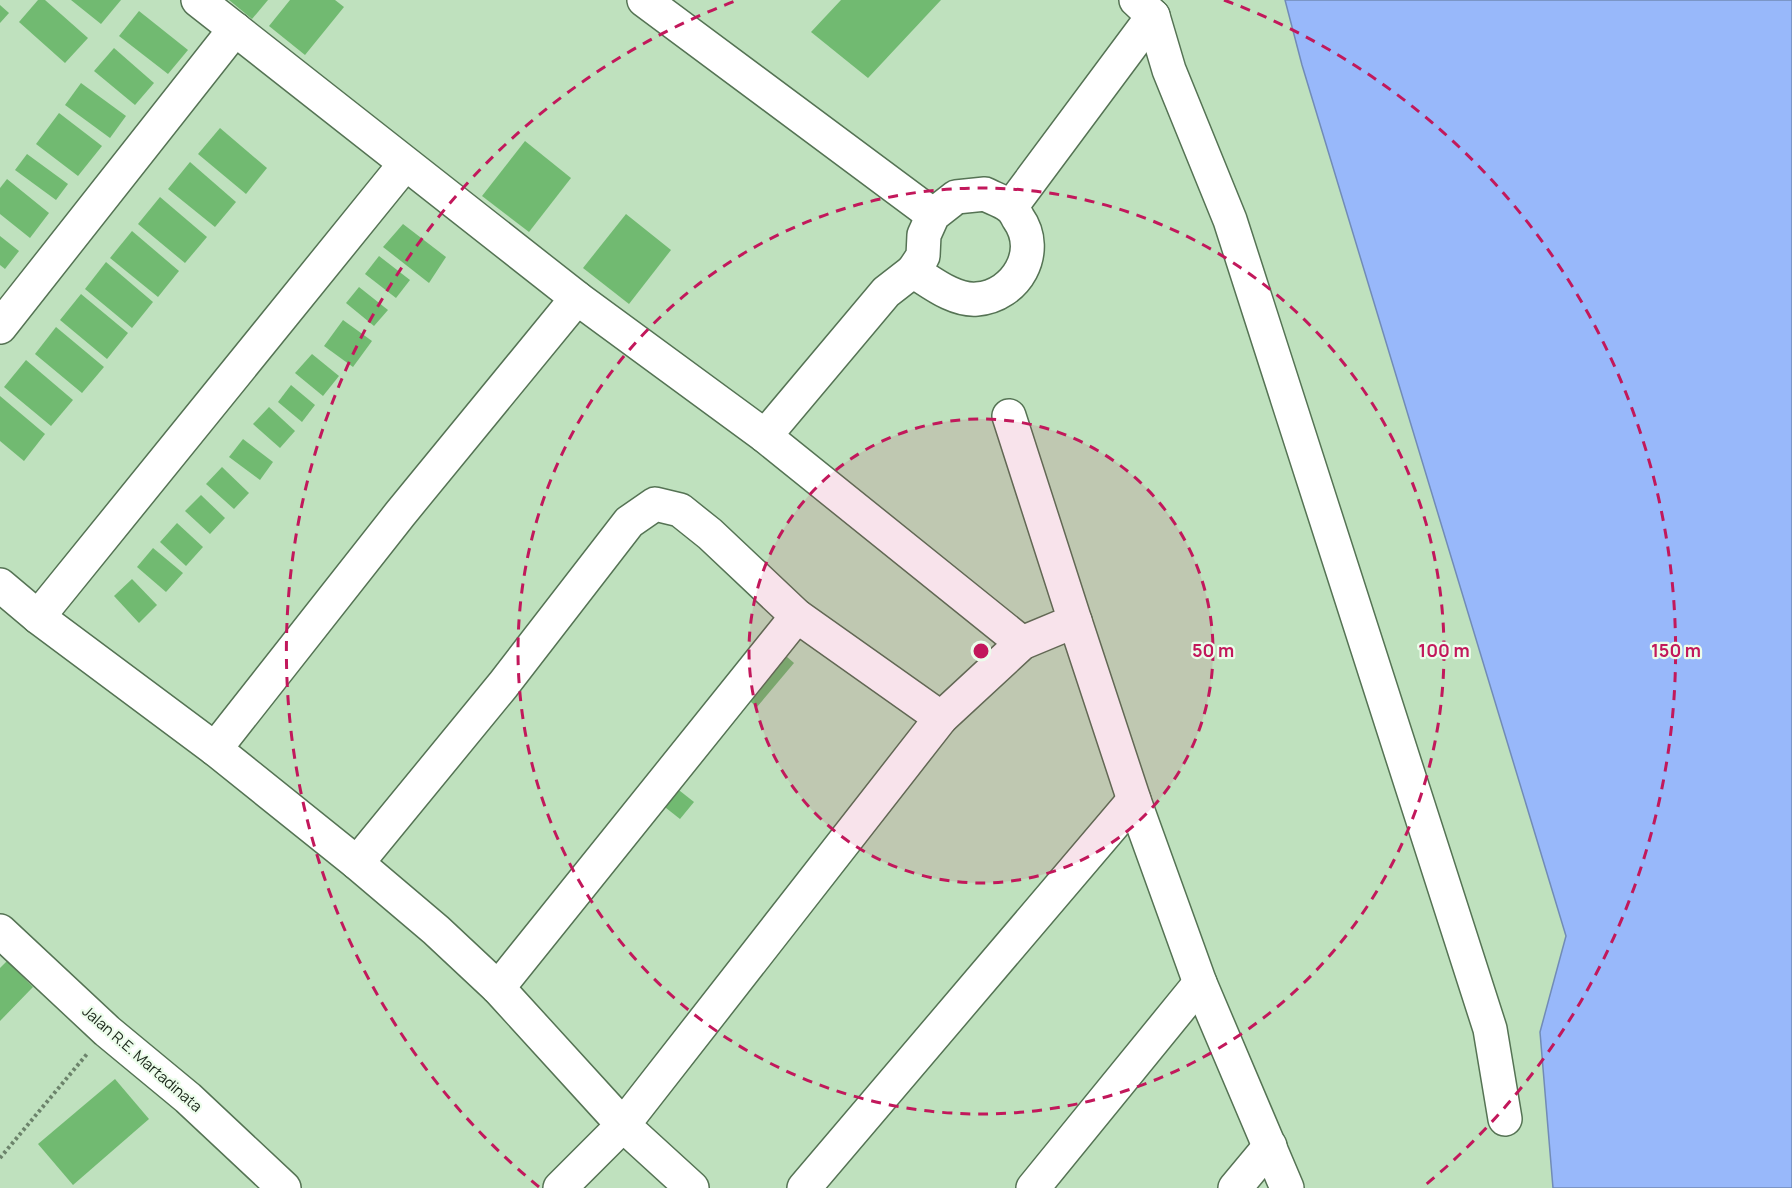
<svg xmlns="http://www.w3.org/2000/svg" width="1792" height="1188" font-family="Manrope,sans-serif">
	<rect width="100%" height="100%" fill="#bfe1be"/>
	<path fill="#98b8fa" stroke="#718bb6" stroke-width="1.5" d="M 1285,0 L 1792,0 L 1792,1188 L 1553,1188 L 1540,1032 L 1566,936 L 1302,65 Z"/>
	<g fill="#71ba71">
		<path d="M 38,0 L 45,0 L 88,38 L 65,63 L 19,22 Z"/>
		<path d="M 71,0 L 121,0 L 101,24 Z"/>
		<path d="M 229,0 L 268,0 L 252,19 Z"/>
		<path d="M 290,0 L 335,0 L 344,7 L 305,55 L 269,26 Z"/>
		<path d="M 841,0 L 941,0 L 868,78 L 811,32 Z"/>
		<path d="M 0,5 L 9,13 L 0,23 Z"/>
		<path d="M 139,11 L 188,50 L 168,74 L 119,36 Z"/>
		<path d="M 114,48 L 154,83 L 135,105 L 94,71 Z"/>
		<path d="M 81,83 L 126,116 L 110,138 L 65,105 Z"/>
		<path d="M 59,113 L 102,146 L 78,176 L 36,144 Z"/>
		<path d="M 220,128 L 267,168 L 246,194 L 198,154 Z"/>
		<path d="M 525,141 L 571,178 L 529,232 L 482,196 Z"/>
		<path d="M 27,154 L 68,184 L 56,200 L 15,170 Z"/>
		<path d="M 190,162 L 236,202 L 215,227 L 168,189 Z"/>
		<path d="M 7,179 L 49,213 L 30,238 L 0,214 L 0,188 Z"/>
		<path d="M 160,197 L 207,237 L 185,263 L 138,224 Z"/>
		<path d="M 626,214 L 671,250 L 629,304 L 583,268 Z"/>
		<path d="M 403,224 L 446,257 L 429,283 L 383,247 Z"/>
		<path d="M 132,231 L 179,271 L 158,297 L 110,258 Z"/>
		<path d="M 0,236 L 19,251 L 5,269 L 0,265 Z"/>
		<path d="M 379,256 L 410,280 L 396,298 L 365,274 Z"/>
		<path d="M 106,262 L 153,302 L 132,328 L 85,289 Z"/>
		<path d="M 359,287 L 388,310 L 374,326 L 346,303 Z"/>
		<path d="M 81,294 L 128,333 L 107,359 L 60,320 Z"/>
		<path d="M 343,320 L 372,341 L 353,367 L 324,346 Z"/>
		<path d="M 56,327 L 104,367 L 82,393 L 35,354 Z"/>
		<path d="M 312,354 L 339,376 L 323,396 L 295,373 Z"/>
		<path d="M 26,360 L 73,400 L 51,426 L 4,387 Z"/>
		<path d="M 291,385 L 315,405 L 302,422 L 278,402 Z"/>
		<path d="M 0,396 L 45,434 L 24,461 L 0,441 Z"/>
		<path d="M 269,407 L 295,431 L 280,448 L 253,424 Z"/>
		<path d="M 243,439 L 273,462 L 260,480 L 229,457 Z"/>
		<path d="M 222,467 L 249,493 L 234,509 L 206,484 Z"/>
		<path d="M 201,495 L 225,518 L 210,534 L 185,511 Z"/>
		<path d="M 177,523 L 203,547 L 186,566 L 160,542 Z"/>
		<path d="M 153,548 L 183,573 L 166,592 L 137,567 Z"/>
		<path d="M 132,579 L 157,605 L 139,623 L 114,596 Z"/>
		<path d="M 778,649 L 794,663 L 757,707 L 740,693 Z"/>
		<path d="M 675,787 L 694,802 L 680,819 L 661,804 Z"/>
		<path d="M 7,961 L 33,987 L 0,1021 L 0,968 Z"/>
		<path d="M 115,1079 L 149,1119 L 73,1185 L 38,1144 Z"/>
	</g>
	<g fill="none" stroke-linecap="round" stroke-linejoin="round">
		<g stroke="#557354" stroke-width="36">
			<g id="minor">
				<path d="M 198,0 L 577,298 L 765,436"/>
				<path d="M 644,0 L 933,215"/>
				<path d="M 1153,16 L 1169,70 L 1230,220 L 1490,1029 L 1505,1119"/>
				<path d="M 985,194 C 992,198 1003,201 1010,207 C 1013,209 1016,214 1018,218 C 1042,252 1016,296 977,299 C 954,301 931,282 913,271 L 923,256 L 924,235 L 933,215 L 956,197 Z"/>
				<path d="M 1011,207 L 1153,16 L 1136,0"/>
				<path d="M 913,271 L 886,292 L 765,436 L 1022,643"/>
				<path d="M 0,327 L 235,29"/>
				<path d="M 0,585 L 38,617 L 215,749 L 357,863"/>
				<path d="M 38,617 L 405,164"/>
				<path d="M 1075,621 L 1134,800 L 1200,983 L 1287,1188"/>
				<path d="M 215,749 L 400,514 L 577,298"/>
				<path d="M 498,988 L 797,616"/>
				<path d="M 560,1188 L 623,1125 L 498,988 L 436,930 L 357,863 L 503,685 L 629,522 L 655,504 L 680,510 L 710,534 L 797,616 L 941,718"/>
				<path d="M 692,1188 L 623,1125 L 941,718 L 1022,643 L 1075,621 L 1009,416"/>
				<path d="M 804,1188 L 1134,800"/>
				<path d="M 1033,1188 L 1200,983"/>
				<path d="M 1235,1188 L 1270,1146"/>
			</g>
		</g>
		<g stroke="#557354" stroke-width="36">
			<path id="highway" d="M 0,931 L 107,1031 L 188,1098 L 284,1188"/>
		</g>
		<path stroke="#6c836b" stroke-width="4" stroke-dasharray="3 3" stroke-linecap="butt" d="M 0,1158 L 87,1054"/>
		<use href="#minor" stroke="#fff" stroke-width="33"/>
		<use href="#highway" stroke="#fff" stroke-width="33"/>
	</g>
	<circle cx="981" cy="651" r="232" fill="#c2185b" fill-opacity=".12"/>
	<g fill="none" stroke="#c2185b" stroke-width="3" stroke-dasharray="10 8">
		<circle cx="981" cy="651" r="232"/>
		<circle cx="981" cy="651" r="463"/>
		<path d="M539 1187A695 695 0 0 1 738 0M1224 0A695 695 0 0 1 1423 1187"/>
	</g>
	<g text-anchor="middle" stroke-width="4.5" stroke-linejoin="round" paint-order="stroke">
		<g font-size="15" fill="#172316" stroke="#ecfdeb">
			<text transform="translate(142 1059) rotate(41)" y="5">Jalan R.E. Martadinata</text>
		</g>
	</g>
	<circle cx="981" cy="651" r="9" fill="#c2185b" stroke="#ecfdeb" stroke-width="3"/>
	<g font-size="18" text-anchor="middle" font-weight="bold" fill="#c2185b" stroke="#ecfdeb" stroke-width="4.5" stroke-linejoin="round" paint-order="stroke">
		<text x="1213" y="657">50 m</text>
		<text x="1444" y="657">100 m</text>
		<text x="1676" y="657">150 m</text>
	</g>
</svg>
